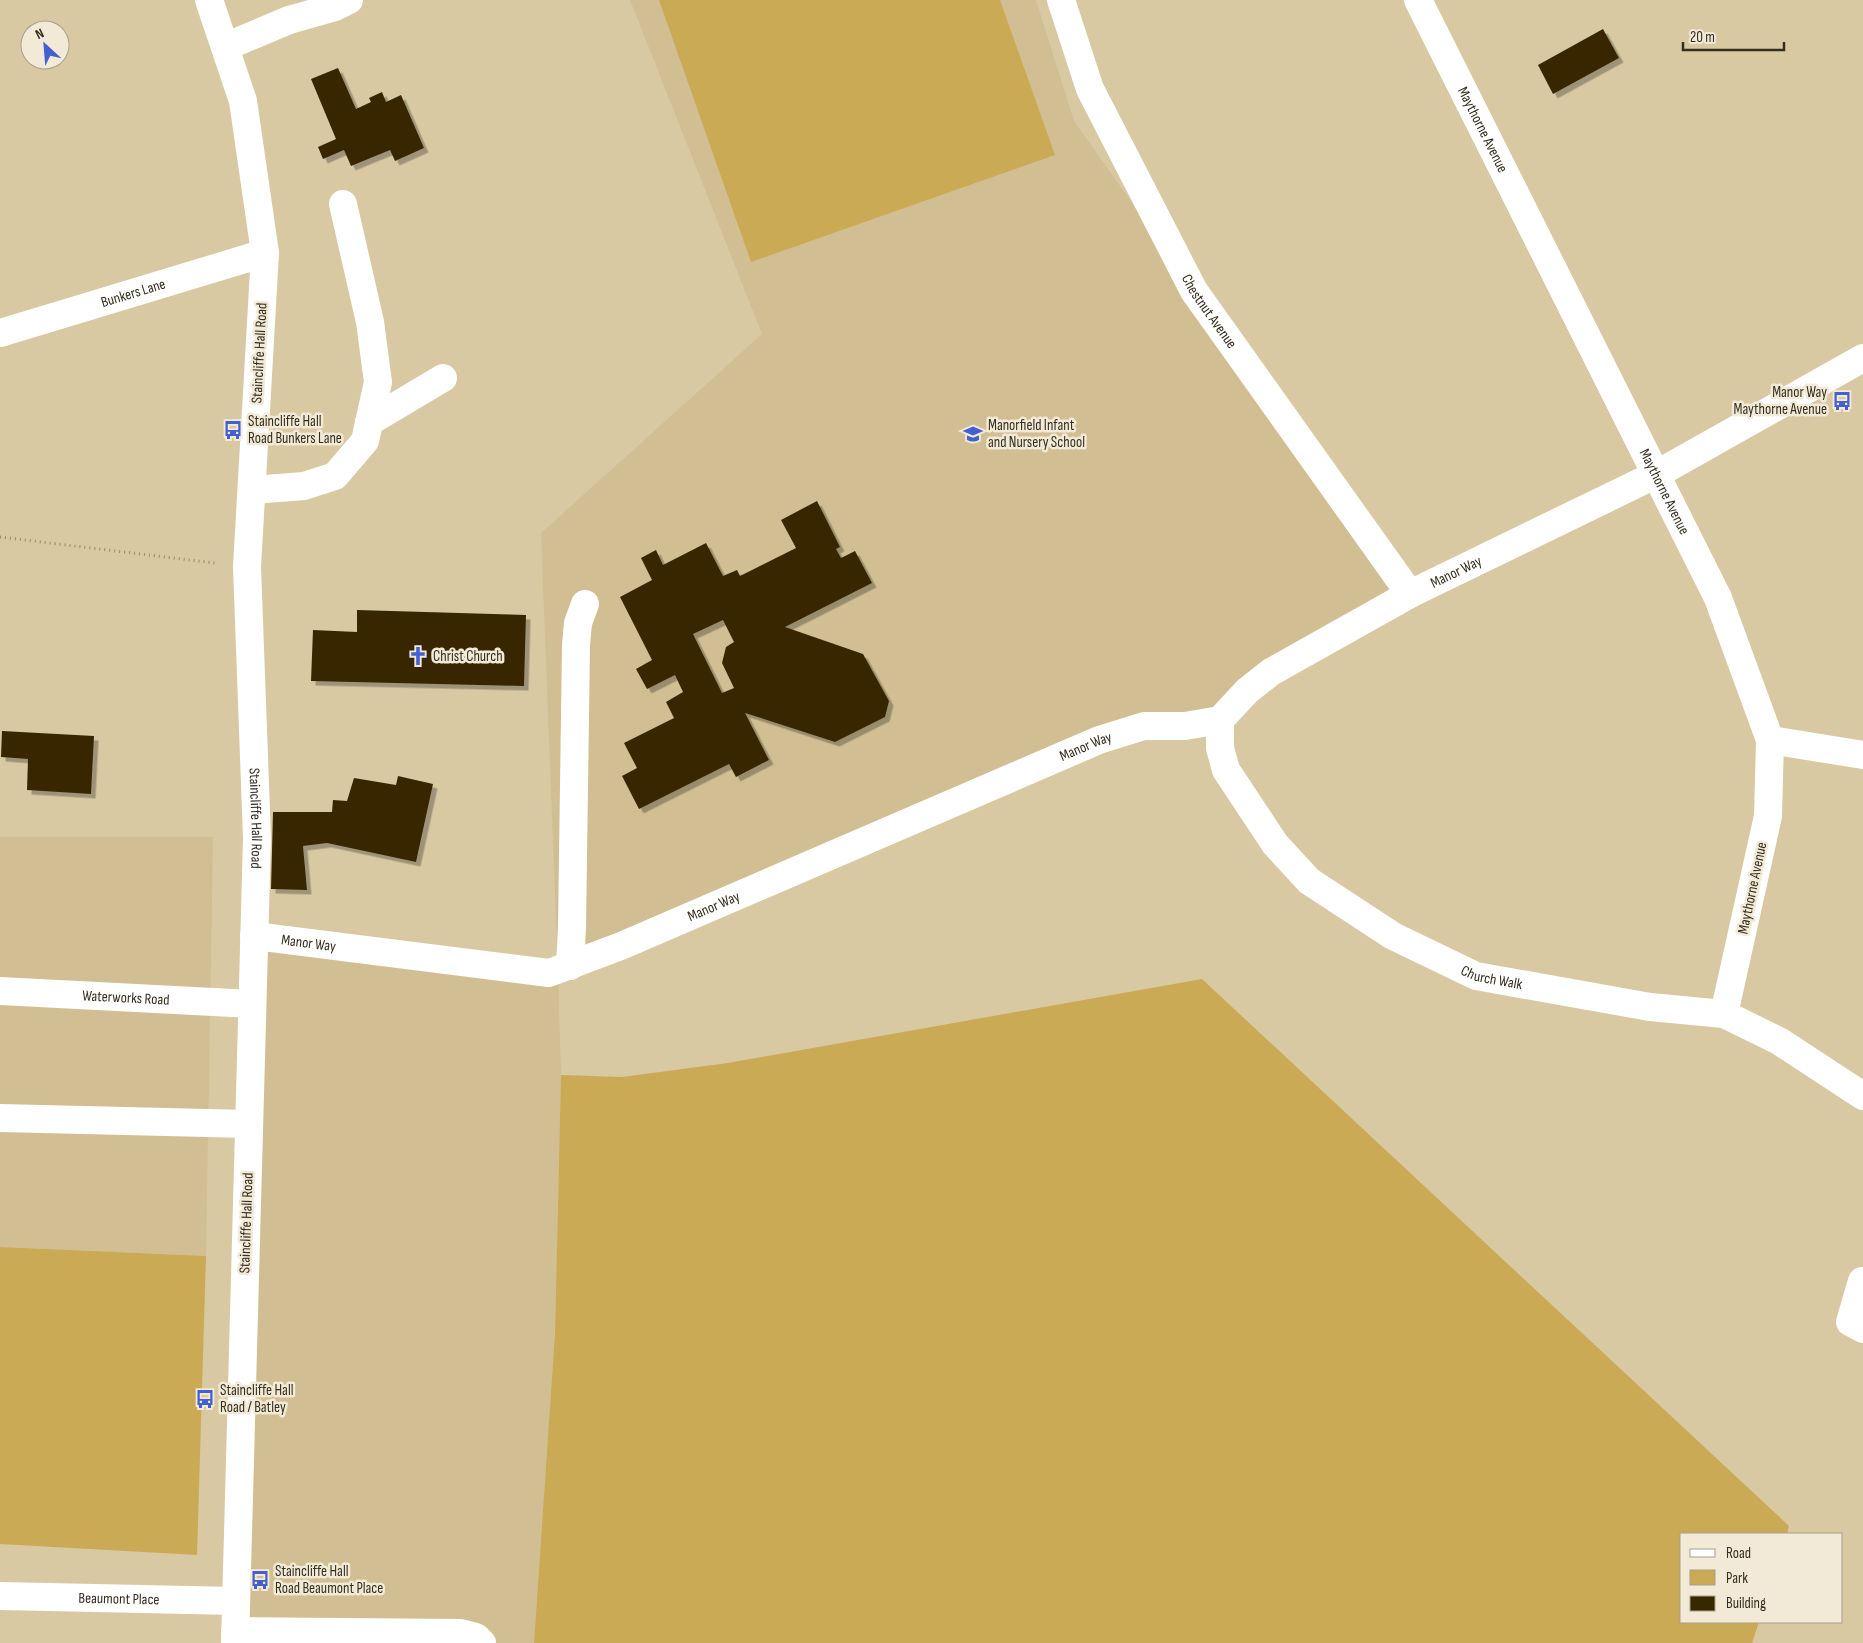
<svg xmlns="http://www.w3.org/2000/svg" width="1863" height="1643" font-family="'Sofia Sans Condensed',sans-serif">
	<defs>
		<filter id="shadow"><feDropShadow dx="4.5" dy="4.5" stdDeviation="0" flood-color="#0004"/></filter>
	</defs>
	<rect width="100%" height="100%" fill="#d8c9a3"/>
	<g fill="#d1bf93">
		<path d="M 630,0 L 1036,0 L 1074,121 L 1410,594 L 1220,720 L 1144,726 L 558,969 L 561,1075 L 555,1333 L 534,1643 L 242,1643 L 254,936 L 558,969 L 541,533 L 762,334 Z"/>
		<path d="M 0,837 L 213,837 L 206,1256 L 0,1247 Z"/>
	</g>
	<g fill="#cbaa55">
		<path d="M 659,0 L 1000,0 L 1055,155 L 751,262 Z"/>
		<path d="M 1202,979 L 1789,1526 L 1787,1534 L 1682,1534 L 1682,1622 L 1759,1622 L 1752,1643 L 534,1643 L 555,1333 L 561,1075 L 622,1077 L 728,1063 Z"/>
		<path d="M 0,1247 L 206,1256 L 197,1555 L 0,1544 Z"/>
	</g>
	<g fill="#372800" fill-rule="evenodd" filter="url(#shadow)">
		<path d="M 1603,29 L 1619,58 L 1553,94 L 1538,65 Z"/>
		<path d="M 338,68 L 356,109 L 371,102 L 369,98 L 382,92 L 386,102 L 401,95 L 424,148 L 395,161 L 390,150 L 351,166 L 344,150 L 323,159 L 318,147 L 336,139 L 311,79 Z"/>
		<path d="M 817,501 L 840,547 L 836,549 L 841,558 L 855,551 L 872,583 L 785,627 L 863,654 L 889,701 L 885,717 L 835,742 L 745,713 L 769,760 L 736,777 L 729,764 L 639,809 L 622,776 L 637,768 L 624,743 L 674,718 L 666,702 L 683,692 L 675,675 L 647,689 L 636,669 L 652,660 L 620,597 L 652,580 L 641,558 L 656,550 L 663,565 L 706,543 L 723,576 L 737,570 L 740,576 L 796,548 L 781,520 ZM 723,620 L 734,642 L 726,647 L 722,663 L 734,688 L 722,693 L 693,634 Z"/>
		<path d="M 357,610 L 526,615 L 524,686 L 311,681 L 313,630 L 357,632 Z"/>
		<path d="M 2,731 L 94,736 L 91,794 L 27,790 L 28,759 L 1,757 Z"/>
		<path d="M 398,776 L 433,784 L 416,862 L 327,843 L 303,846 L 307,890 L 271,889 L 273,812 L 332,812 L 333,800 L 347,801 L 354,778 L 396,785 Z"/>
	</g>
	<g fill="none" stroke-linecap="round" stroke-linejoin="round">
		<path stroke="#968a6e" stroke-width="3" stroke-dasharray="1 4" stroke-linecap="butt" d="M 0,537 L 215,563"/>
		<g stroke="#fff" stroke-width="28">
			<path id="s1" d="M 209,0 L 243,101 L 265,253 L 247,567 L 257,838 L 235,1643"/>
			<path id="s2" d="M 1061,0 L 1090,89 L 1194,291 L 1410,594"/>
			<path id="s3" d="M 1418,0 L 1718,598 L 1770,740 L 1768,816 L 1724,1014"/>
			<path d="M 225,47 L 289,20 L 335,7 L 349,0"/>
			<path id="s4" d="M 0,333 L 265,253"/>
			<path d="M 369,422 L 443,378"/>
			<path d="M 252,490 L 304,486 L 335,476 L 365,441 L 378,382 L 370,322 L 343,204"/>
			<path id="s5" d="M 1220,720 L 1220,748 L 1226,770 L 1275,844 L 1309,881 L 1393,936 L 1476,976 L 1650,1007 L 1724,1014 L 1779,1041 L 1863,1096"/>
			<path d="M 1770,740 L 1863,755"/>
			<path id="s6" d="M 254,936 L 549,973 L 621,946 L 1099,740 L 1144,726 L 1185,726 L 1220,720 L 1247,691 L 1271,672 L 1410,594 L 1657,474 L 1863,358"/>
			<path d="M 570,966 L 572,927 L 576,645 L 578,623 L 585,604"/>
			<path id="s7" d="M 0,991 L 252,1004"/>
			<path d="M 0,1118 L 249,1124"/>
			<path d="M 1862,1281 L 1850,1322 L 1863,1329"/>
			<path id="s8" d="M 0,1596 L 236,1601"/>
			<path d="M 235,1631 L 461,1633 L 476,1637 L 482,1643"/>
		</g>
	</g>
	<defs>
		<g id="bus-bare" transform="scale(1.5)"><path d="M-5-6H5V4H4V6H2V4H-2V6H-4V4H-5ZM-3.5-4V0h7V-4ZM-3.5 1.2v1.5H-2V1.2ZM2 1.2v1.5H3.5V1.2Z" fill="#4260d2" stroke="#f2ead7" stroke-width="2.5" paint-order="stroke"/></g>
		<g id="school-bare" transform="scale(1.5)"><path d="M0-5L7-2L0 1L-7-2ZM-4 1L0 2.5L4 1V4Q0 6-4 4Z" fill="#4260d2" stroke="#f2ead7" stroke-width="2.5" paint-order="stroke"/></g>
		<g id="church-bare" transform="scale(1.5)"><path d="M-1.2-6h2.4v3.5h3.3v2.4h-3.3V6h-2.4V-.1h-3.3v-2.4h3.3Z" fill="#4260d2" stroke="#f2ead7" stroke-width="2.5" paint-order="stroke"/></g>
	</defs>
	<g fill-rule="evenodd">
		<use href="#bus-bare" x="1842" y="401"/>
		<use href="#bus-bare" x="233" y="430"/>
		<use href="#school-bare" x="973" y="434"/>
		<use href="#church-bare" x="418" y="656"/>
		<use href="#bus-bare" x="205" y="1399"/>
		<use href="#bus-bare" x="260" y="1580"/>
	</g>
	<g text-anchor="middle" stroke-width="5" stroke-linejoin="round" paint-order="stroke">
		<g font-size="15" fill="#342e1f" stroke="#f2ead7">
			<text dy="5" stroke="none"><textPath href="#s3" startOffset="145">Maythorne Avenue</textPath></text>
			<text dy="5" stroke="none"><textPath href="#s4" startOffset="139">Bunkers Lane</textPath></text>
			<text dy="5" stroke="none"><textPath href="#s2" startOffset="346">Chestnut Avenue</textPath></text>
			<text transform="translate(259 353) rotate(-87)" y="5">Staincliffe Hall Road</text>
			<text dy="5" stroke="none"><textPath href="#s3" startOffset="550">Maythorne Avenue</textPath></text>
			<text dy="5" stroke="none"><textPath href="#s6" startOffset="1299">Manor Way</textPath></text>
			<text dy="5" stroke="none"><textPath href="#s6" startOffset="880">Manor Way</textPath></text>
			<text dy="5" stroke="none"><textPath href="#s1" startOffset="826">Staincliffe Hall Road</textPath></text>
			<text transform="translate(1752 888) rotate(-78)" y="5">Maythorne Avenue</text>
			<text dy="5" stroke="none"><textPath href="#s6" startOffset="475">Manor Way</textPath></text>
			<text dy="5" stroke="none"><textPath href="#s6" startOffset="55">Manor Way</textPath></text>
			<text dy="5" stroke="none"><textPath href="#s5" startOffset="398">Church Walk</textPath></text>
			<text dy="5" stroke="none"><textPath href="#s7" startOffset="126">Waterworks Road</textPath></text>
			<text transform="translate(246 1223) rotate(-88)" y="5">Staincliffe Hall Road</text>
			<text dy="5" stroke="none"><textPath href="#s8" startOffset="119">Beaumont Place</textPath></text>
		</g>
		<g font-size="15" fill="#342e1f" stroke="#f2ead7" text-anchor="start">
			<text x="1827" y="397" text-anchor="end">Manor Way<tspan x="1827" dy="17">Maythorne Avenue</tspan></text>
			<text x="248" y="426">Staincliffe Hall<tspan x="248" dy="17">Road Bunkers Lane</tspan></text>
			<text x="988" y="430">Manorfield Infant<tspan x="988" dy="17">and Nursery School</tspan></text>
			<text x="433" y="661">Christ Church</text>
			<text x="220" y="1395">Staincliffe Hall<tspan x="220" dy="17">Road / Batley</tspan></text>
			<text x="275" y="1576">Staincliffe Hall<tspan x="275" dy="17">Road Beaumont Place</tspan></text>
		</g>
	</g>
	<rect x="1680" y="1533" width="162" height="90" fill="#f2ead7" stroke="#a69f8d"/>
	<rect x="1690" y="1549" width="25" height="8" fill="#ffffff" stroke="#a69f8d"/>
	<text x="1726" y="1558" font-size="15" fill="#342e1f">Road</text>
	<rect x="1690" y="1570" width="25" height="15" fill="#cbaa55" stroke="#a69f8d"/>
	<text x="1726" y="1583" font-size="15" fill="#342e1f">Park</text>
	<rect x="1690" y="1596" width="25" height="15" fill="#372800" stroke="#a69f8d"/>
	<text x="1726" y="1608" font-size="15" fill="#342e1f">Building</text>
	<g transform="translate(45 45) rotate(334)"><circle r="24" fill="#f2ead7" stroke="#a69f8d"/>
	<path d="M0-4L9 19L0 12L-9 19Z" fill="#4260d2"/>
	<text y="-8" font-size="14" font-weight="bold" text-anchor="middle" fill="#342e1f">N</text>
	</g>
	<path d="M1683 42v8h101v-8" fill="none" stroke="#342e1f" stroke-width="2.5"/>
	<text x="1690" y="42" font-size="15" fill="#342e1f" stroke="#f2ead7" stroke-width="4" paint-order="stroke">20 m</text>
</svg>
